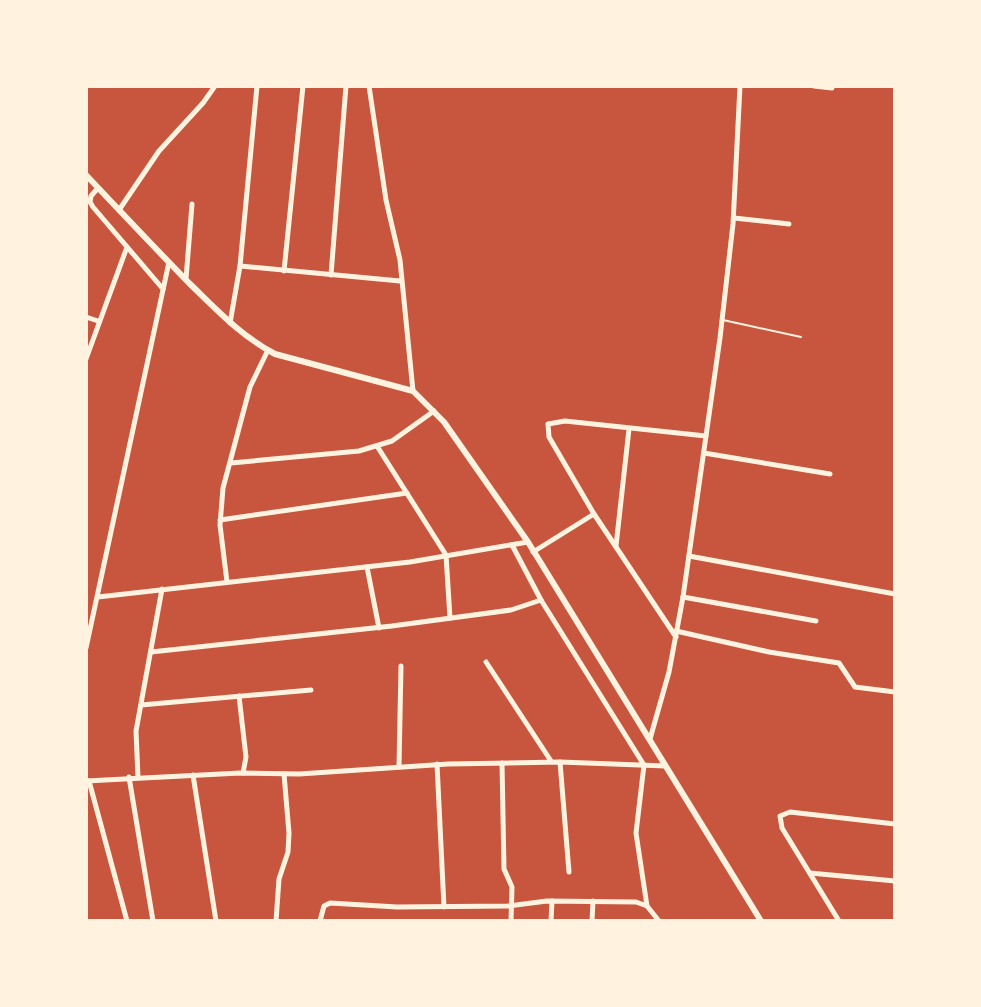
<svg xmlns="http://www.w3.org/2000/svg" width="981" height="1007" font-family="'DM Sans',sans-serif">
	<rect width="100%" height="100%" fill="#c8553d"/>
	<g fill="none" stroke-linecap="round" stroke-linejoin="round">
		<path stroke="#fff3e0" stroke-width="2" d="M 723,320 L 801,337"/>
		<g stroke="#fff3e0" stroke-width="5">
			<path d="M 369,86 L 386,200 L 400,260 L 413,391"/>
			<path d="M 814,86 L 832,88"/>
			<path d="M 98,188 L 91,196 L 90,202 L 93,207 L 163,289"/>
			<path d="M 119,210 L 159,151 L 203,103 L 215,86"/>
			<path d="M 734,218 L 789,224"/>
			<path d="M 240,266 L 400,281"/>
			<path d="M 284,271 L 303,86"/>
			<path d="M 331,275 L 346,86"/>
			<path d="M 186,279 L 192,204"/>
			<path d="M 86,317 L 98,321"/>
			<path d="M 230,323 L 240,266 L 257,86"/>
			<path d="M 86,359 L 127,247"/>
			<path d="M 377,446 L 446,555 L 450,618"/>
			<path d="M 704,453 L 830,474"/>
			<path d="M 231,463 L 359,451 L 392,441 L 434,411"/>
			<path d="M 220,520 L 407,493"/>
			<path d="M 512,545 L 541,600 L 644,765 L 636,833 L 647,906"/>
			<path d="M 616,546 L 629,429"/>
			<path d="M 533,552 L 594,514"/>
			<path d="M 689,556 L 895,594"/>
			<path d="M 367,567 L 379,628"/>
			<path d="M 227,582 L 220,525 L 223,488 L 250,387 L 268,350"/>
			<path d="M 98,597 L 410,562 L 528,542"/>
			<path d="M 683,597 L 816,621"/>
			<path d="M 676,631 L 769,652 L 839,663 L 855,687 L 895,692"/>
			<path d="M 676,637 L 594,514 L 549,437 L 548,424 L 565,421 L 706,436"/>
			<path d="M 86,648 L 169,262"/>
			<path d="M 151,652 L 392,626 L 511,610 L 541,600"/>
			<path d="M 486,662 L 551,761"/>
			<path d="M 239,696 L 246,757 L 243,773"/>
			<path d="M 141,705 L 311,690"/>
			<path d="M 650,739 L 669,672 L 683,597 L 720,338 L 733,224 L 740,86"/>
			<path d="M 560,762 L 569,872"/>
			<path d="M 502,763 L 504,869 L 512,887 L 511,921"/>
			<path d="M 437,764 L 444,907"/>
			<path d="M 399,767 L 401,666"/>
			<path d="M 193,775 L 216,921"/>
			<path d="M 129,777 L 153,921"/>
			<path d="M 138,777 L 136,731 L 162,589"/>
			<path d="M 86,781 L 240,773 L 299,774 L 448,764 L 560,762 L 666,766"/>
			<path d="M 89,781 L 127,921"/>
			<path d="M 810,873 L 895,881"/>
			<path d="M 276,921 L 279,879 L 288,852 L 289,833 L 284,774"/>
			<path d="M 320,921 L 324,906 L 330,903 L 397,907 L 508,906 L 547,901 L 636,902 L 647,906 L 659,921"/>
			<path d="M 551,921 L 552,901"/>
			<path d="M 592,921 L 593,901"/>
			<path d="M 839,921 L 782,828 L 780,816 L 790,812 L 895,824"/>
		</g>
		<path stroke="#fff3e0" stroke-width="6" d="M 86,175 C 120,211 154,247 189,283 C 217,310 241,336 275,354 L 413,391 L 444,422 L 528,542 L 761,921"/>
	</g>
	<rect width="981" height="1007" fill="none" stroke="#fff3e0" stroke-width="176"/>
</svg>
